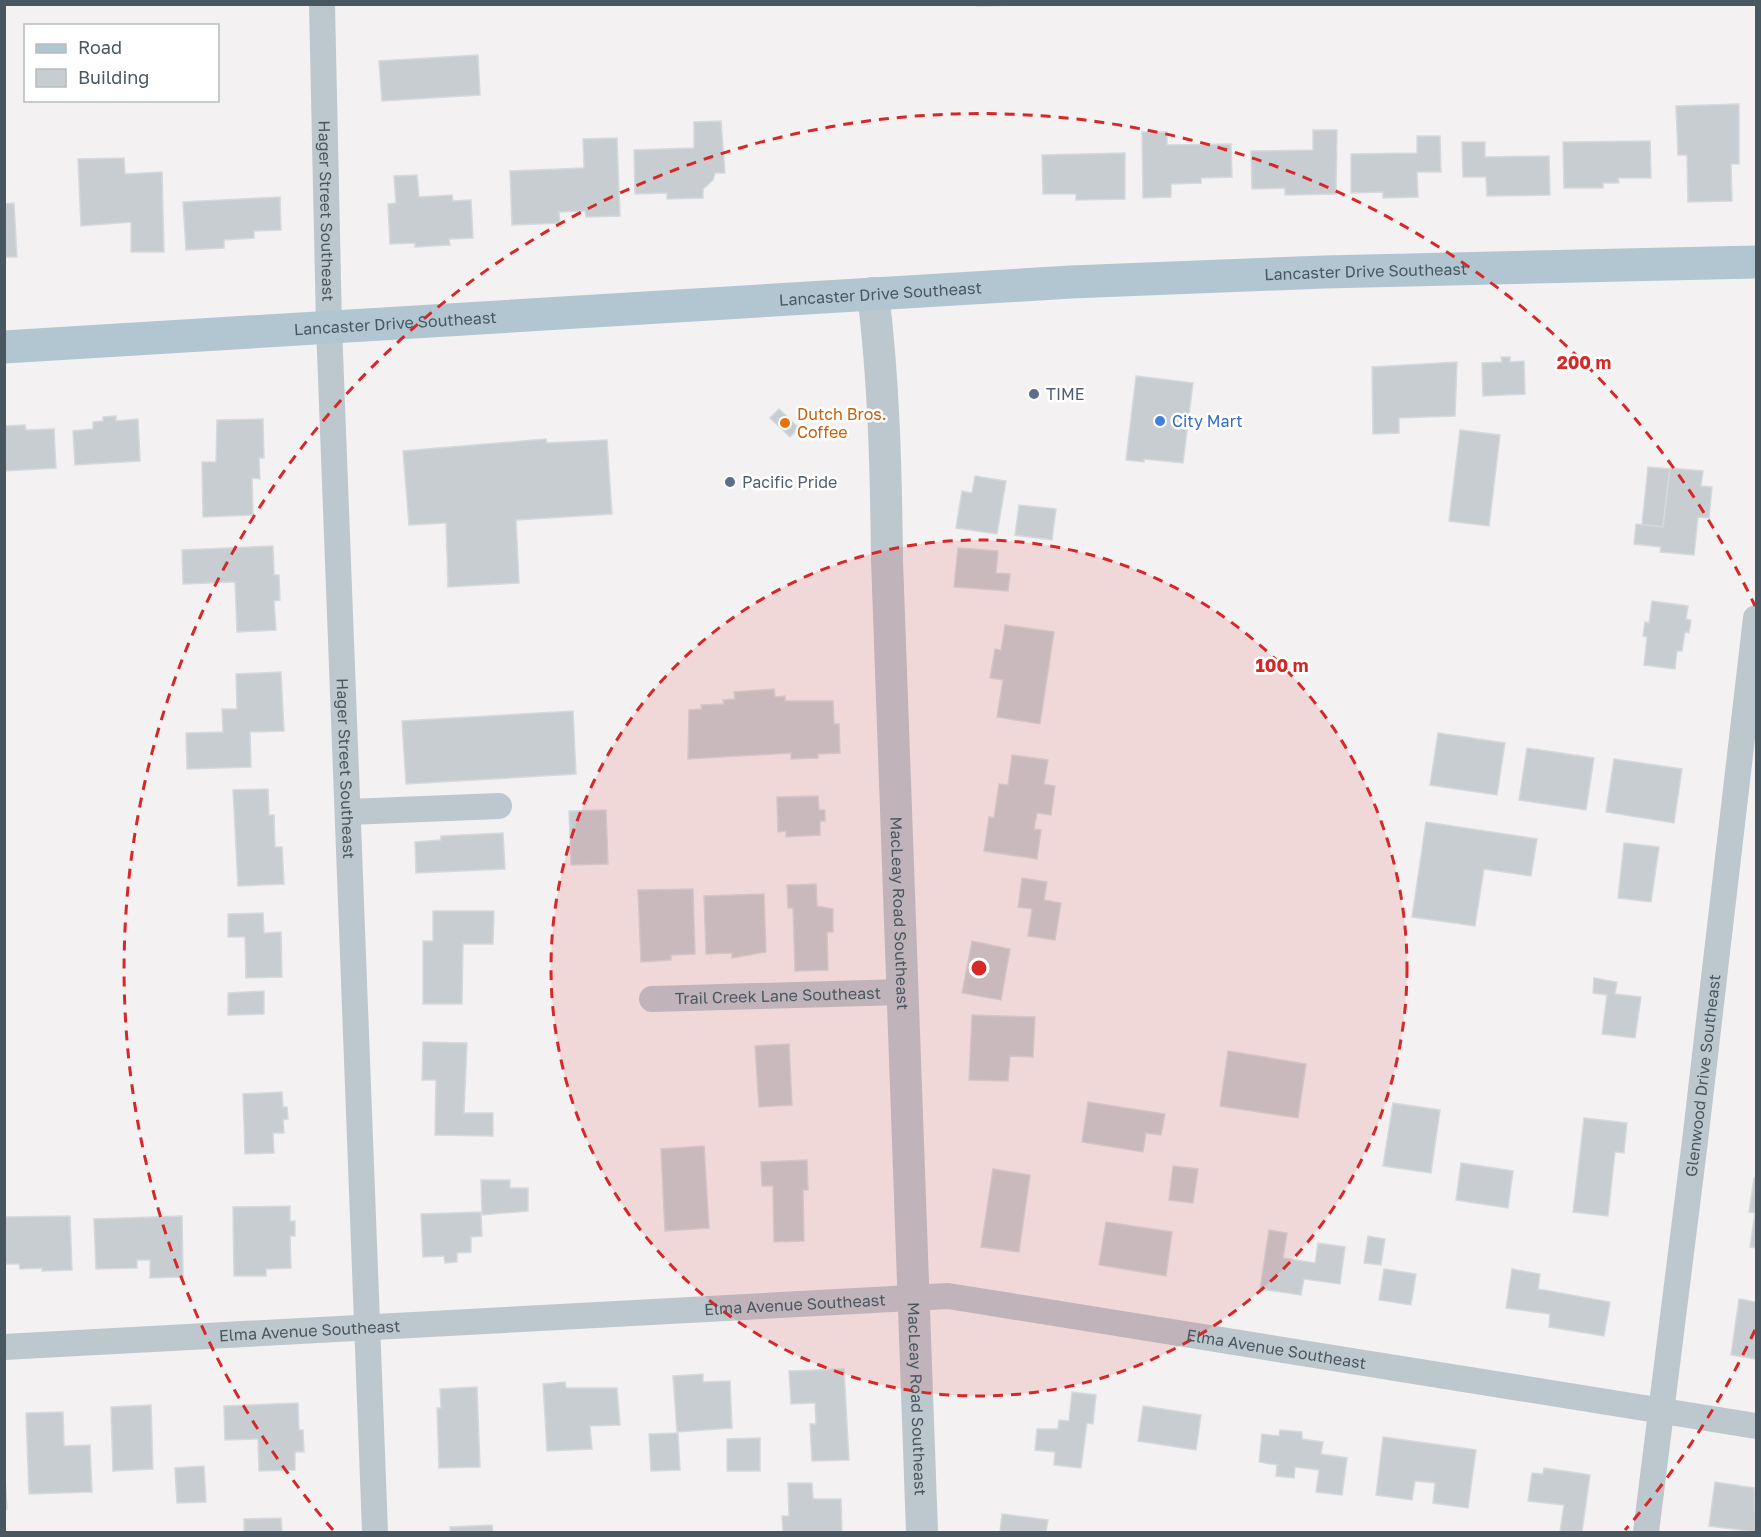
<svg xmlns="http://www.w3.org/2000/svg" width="1761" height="1537" font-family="'Golos Text',sans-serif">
	<rect width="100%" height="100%" fill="#f4f1f2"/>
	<g fill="#c8cdd1" stroke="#d5d9dd" stroke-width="1.5">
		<path d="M 977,4 L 1020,4 L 1020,5 L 977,6 Z"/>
		<path d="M 478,55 L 480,95 L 382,101 L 379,61 Z"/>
		<path d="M 1739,104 L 1739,164 L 1731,164 L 1732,201 L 1688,202 L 1687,155 L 1678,155 L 1676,106 Z"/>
		<path d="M 721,121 L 725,173 L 715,173 L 713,180 L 703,189 L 703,198 L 667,199 L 667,193 L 635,194 L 634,150 L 694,148 L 694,122 Z"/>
		<path d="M 1313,130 L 1337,130 L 1336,194 L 1285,195 L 1285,188 L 1252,189 L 1251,151 L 1313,150 Z"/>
		<path d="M 1142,132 L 1167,132 L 1167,145 L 1231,144 L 1232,177 L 1201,178 L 1201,183 L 1171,184 L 1171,197 L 1143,198 Z"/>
		<path d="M 1417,136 L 1440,136 L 1441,172 L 1417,172 L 1418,197 L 1383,198 L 1383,192 L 1351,193 L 1351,154 L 1417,153 Z"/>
		<path d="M 617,138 L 620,216 L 586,217 L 585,211 L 559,212 L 560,223 L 512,225 L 510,171 L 584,168 L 583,139 Z"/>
		<path d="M 1650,141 L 1651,178 L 1618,178 L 1619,183 L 1603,183 L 1603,188 L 1564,188 L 1563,142 Z"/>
		<path d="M 1462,142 L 1485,142 L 1485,157 L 1549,156 L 1550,195 L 1487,196 L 1486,177 L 1463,177 Z"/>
		<path d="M 1125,153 L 1125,199 L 1076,200 L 1076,194 L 1043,194 L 1042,155 Z"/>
		<path d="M 124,158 L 125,174 L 162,172 L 164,252 L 131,252 L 131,222 L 81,226 L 78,159 Z"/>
		<path d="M 417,175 L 419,197 L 452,195 L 453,201 L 471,200 L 473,238 L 449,239 L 450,245 L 415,247 L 415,243 L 390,244 L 388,204 L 396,203 L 394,176 Z"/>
		<path d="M 280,197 L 281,230 L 254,231 L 254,238 L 224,240 L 224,248 L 186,250 L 183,202 Z"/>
		<path d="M 14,203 L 17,257 L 4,257 L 4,204 Z"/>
		<path d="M 1501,357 L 1510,357 L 1510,362 L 1524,361 L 1525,394 L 1483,396 L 1482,363 L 1502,362 Z"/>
		<path d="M 1457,362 L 1455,416 L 1399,418 L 1399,433 L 1373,434 L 1372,367 Z"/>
		<path d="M 1136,376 L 1193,383 L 1183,463 L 1144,459 L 1144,462 L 1126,460 Z"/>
		<path d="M 779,409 L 799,428 L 790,437 L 770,418 Z"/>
		<path d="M 116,416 L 116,421 L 138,419 L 140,461 L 75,465 L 73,431 L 93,429 L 93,422 L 103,421 L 103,417 Z"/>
		<path d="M 263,419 L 264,458 L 259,458 L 260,479 L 252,478 L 253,515 L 203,517 L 202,462 L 216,462 L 217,420 Z"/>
		<path d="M 25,425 L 26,430 L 54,429 L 56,468 L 4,471 L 4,426 Z"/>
		<path d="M 1460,430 L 1500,435 L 1489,526 L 1449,521 Z"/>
		<path d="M 546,439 L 547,443 L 607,440 L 612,514 L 516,520 L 519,583 L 448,587 L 446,523 L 409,525 L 403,451 Z"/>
		<path d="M 1648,467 L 1670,469 L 1663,527 L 1642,525 Z"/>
		<path d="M 1670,468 L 1703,471 L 1701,486 L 1712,487 L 1709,518 L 1698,517 L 1694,555 L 1660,552 L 1661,547 L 1634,544 L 1636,524 L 1663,527 Z"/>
		<path d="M 975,476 L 1006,481 L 997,534 L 956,528 L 962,491 L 972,493 Z"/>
		<path d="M 1019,505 L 1056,509 L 1052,540 L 1015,535 Z"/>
		<path d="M 273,546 L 274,575 L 279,575 L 280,600 L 274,601 L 276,630 L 237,632 L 235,582 L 183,584 L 182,550 Z"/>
		<path d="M 958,548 L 998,551 L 996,573 L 1010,574 L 1008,591 L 954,587 Z"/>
		<path d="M 1652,601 L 1688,606 L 1686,619 L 1691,620 L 1689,633 L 1685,632 L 1682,651 L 1677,651 L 1675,669 L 1644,665 L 1647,637 L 1643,636 L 1645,622 L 1649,623 Z"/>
		<path d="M 1005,625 L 1054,632 L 1040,724 L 997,717 L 1003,680 L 990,678 L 995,649 L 1001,650 Z"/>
		<path d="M 281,672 L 284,731 L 250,732 L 251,767 L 187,769 L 186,733 L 223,732 L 222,709 L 237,709 L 236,674 Z"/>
		<path d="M 774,689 L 775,697 L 785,696 L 785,701 L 833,701 L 834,724 L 839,724 L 840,753 L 818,754 L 818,758 L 791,759 L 791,753 L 688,759 L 689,710 L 702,709 L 701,705 L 724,704 L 723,700 L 735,699 L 734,692 Z"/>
		<path d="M 573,711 L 576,774 L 406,784 L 402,721 Z"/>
		<path d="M 1438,733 L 1505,743 L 1497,795 L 1430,785 Z"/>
		<path d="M 1527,748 L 1594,758 L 1586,810 L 1519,800 Z"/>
		<path d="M 1012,755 L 1048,760 L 1044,784 L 1055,786 L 1051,815 L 1037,813 L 1034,829 L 1041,830 L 1037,859 L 984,851 L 989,817 L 994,818 L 999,784 L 1008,785 Z"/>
		<path d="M 1614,759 L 1682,769 L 1674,823 L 1606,812 Z"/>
		<path d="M 268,789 L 269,815 L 274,815 L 275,847 L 282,847 L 284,884 L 238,886 L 233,790 Z"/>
		<path d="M 818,796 L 819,810 L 825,810 L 825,821 L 820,821 L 820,835 L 786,837 L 786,831 L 778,832 L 777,797 Z"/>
		<path d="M 606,810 L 608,864 L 571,865 L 569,811 Z"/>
		<path d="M 1426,822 L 1537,839 L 1531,876 L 1484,869 L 1475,926 L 1412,917 Z"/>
		<path d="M 503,833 L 505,869 L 416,873 L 415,842 L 441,840 L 441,836 Z"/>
		<path d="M 1624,843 L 1659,847 L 1651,902 L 1618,898 Z"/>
		<path d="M 1022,878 L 1047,882 L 1044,900 L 1061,903 L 1055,940 L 1028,936 L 1032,909 L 1018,907 Z"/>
		<path d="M 816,884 L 817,906 L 833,909 L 833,932 L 827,932 L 828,970 L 795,971 L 793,908 L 788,908 L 787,885 Z"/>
		<path d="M 693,889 L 695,954 L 671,955 L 671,960 L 641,962 L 638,890 Z"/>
		<path d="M 764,894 L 766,952 L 732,958 L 732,953 L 706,954 L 704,896 Z"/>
		<path d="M 433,911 L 494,911 L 493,944 L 463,944 L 462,1004 L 423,1004 L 423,941 L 433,941 Z"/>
		<path d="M 263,913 L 264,933 L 281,932 L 282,977 L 246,978 L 245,937 L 228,937 L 228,914 Z"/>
		<path d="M 972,941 L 1010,949 L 1001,1000 L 962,993 Z"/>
		<path d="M 1594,978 L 1617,982 L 1615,994 L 1641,997 L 1635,1038 L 1602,1034 L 1607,995 L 1593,993 Z"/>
		<path d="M 264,991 L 264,1014 L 228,1015 L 228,993 Z"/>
		<path d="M 972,1015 L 1035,1017 L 1033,1057 L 1010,1056 L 1008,1081 L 969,1080 Z"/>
		<path d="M 423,1042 L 467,1043 L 464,1113 L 493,1113 L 493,1136 L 435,1135 L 436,1080 L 422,1080 Z"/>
		<path d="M 789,1044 L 792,1105 L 759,1107 L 755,1046 Z"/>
		<path d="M 1228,1051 L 1306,1064 L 1298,1118 L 1220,1106 Z"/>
		<path d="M 282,1092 L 283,1107 L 287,1107 L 288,1119 L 283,1120 L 284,1133 L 273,1133 L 274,1153 L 245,1154 L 243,1094 Z"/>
		<path d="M 1088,1102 L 1165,1114 L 1161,1135 L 1146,1133 L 1143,1152 L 1082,1142 Z"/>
		<path d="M 1393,1103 L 1440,1110 L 1431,1173 L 1383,1166 Z"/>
		<path d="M 1584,1118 L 1627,1123 L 1624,1153 L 1615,1152 L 1608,1216 L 1573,1212 Z"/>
		<path d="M 704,1146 L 709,1228 L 665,1231 L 661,1149 Z"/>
		<path d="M 807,1160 L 808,1190 L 803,1190 L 804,1241 L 774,1242 L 773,1186 L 762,1186 L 761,1162 Z"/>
		<path d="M 1461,1163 L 1513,1171 L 1508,1208 L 1456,1200 Z"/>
		<path d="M 1173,1166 L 1198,1169 L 1193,1203 L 1169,1200 Z"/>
		<path d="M 993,1169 L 1030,1175 L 1019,1252 L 981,1247 Z"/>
		<path d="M 1754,1178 L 1756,1178 L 1756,1248 L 1750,1247 L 1755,1213 L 1749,1212 Z"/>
		<path d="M 481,1180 L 510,1180 L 510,1188 L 528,1188 L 528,1211 L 482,1215 Z"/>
		<path d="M 290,1206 L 290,1221 L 295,1221 L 295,1236 L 290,1236 L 291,1268 L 266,1269 L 266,1276 L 234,1276 L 233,1207 Z"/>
		<path d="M 481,1212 L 482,1236 L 471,1237 L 471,1252 L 457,1253 L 457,1262 L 445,1263 L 444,1256 L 423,1257 L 421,1214 Z"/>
		<path d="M 70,1216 L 72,1270 L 42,1271 L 42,1268 L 20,1269 L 19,1264 L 4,1264 L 4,1217 Z"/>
		<path d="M 182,1216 L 183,1277 L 150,1278 L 150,1260 L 137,1260 L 137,1268 L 96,1269 L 94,1219 Z"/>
		<path d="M 1106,1222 L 1172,1232 L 1166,1276 L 1099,1265 Z"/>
		<path d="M 1269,1230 L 1287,1233 L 1283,1258 L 1315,1263 L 1318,1243 L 1345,1247 L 1340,1284 L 1304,1279 L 1301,1295 L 1260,1289 Z"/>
		<path d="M 1368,1236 L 1385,1239 L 1381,1265 L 1364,1263 Z"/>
		<path d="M 1384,1269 L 1416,1274 L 1411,1305 L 1379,1300 Z"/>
		<path d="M 1512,1269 L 1540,1274 L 1538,1289 L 1610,1302 L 1604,1336 L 1549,1327 L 1550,1314 L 1506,1308 Z"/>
		<path d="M 1739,1299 L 1756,1302 L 1756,1359 L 1731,1355 Z"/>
		<path d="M 844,1369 L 849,1460 L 812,1461 L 810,1424 L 816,1424 L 815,1403 L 791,1404 L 789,1371 Z"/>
		<path d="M 703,1374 L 703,1382 L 730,1381 L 732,1428 L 677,1432 L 673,1376 Z"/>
		<path d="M 565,1382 L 566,1388 L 617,1388 L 620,1425 L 590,1426 L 592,1449 L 547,1451 L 543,1384 Z"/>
		<path d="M 477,1387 L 480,1467 L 439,1468 L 437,1408 L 441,1408 L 440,1389 Z"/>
		<path d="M 1072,1392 L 1096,1395 L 1093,1424 L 1087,1423 L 1081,1468 L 1054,1465 L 1055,1452 L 1035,1450 L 1037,1429 L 1058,1429 L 1059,1420 L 1069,1421 Z"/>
		<path d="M 298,1403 L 299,1430 L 303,1430 L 304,1452 L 295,1452 L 295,1470 L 259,1471 L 258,1439 L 225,1440 L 224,1406 Z"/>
		<path d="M 151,1405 L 153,1469 L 113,1471 L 111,1407 Z"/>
		<path d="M 1143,1406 L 1201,1415 L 1196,1450 L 1138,1441 Z"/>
		<path d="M 63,1412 L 64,1446 L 90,1445 L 92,1492 L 29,1494 L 26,1413 Z"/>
		<path d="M 1280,1430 L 1302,1432 L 1302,1439 L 1323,1442 L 1321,1454 L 1347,1458 L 1342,1495 L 1316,1492 L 1319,1470 L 1295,1467 L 1294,1478 L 1276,1476 L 1277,1465 L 1259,1462 L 1262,1434 L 1279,1436 Z"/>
		<path d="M 678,1433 L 680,1470 L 651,1471 L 649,1434 Z"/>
		<path d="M 1383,1437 L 1476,1450 L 1468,1508 L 1433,1503 L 1435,1483 L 1415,1481 L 1412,1500 L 1376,1495 Z"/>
		<path d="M 760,1438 L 760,1471 L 727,1471 L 727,1439 Z"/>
		<path d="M 4,1461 L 7,1509 L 4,1509 Z"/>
		<path d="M 204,1466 L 206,1502 L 177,1503 L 175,1468 Z"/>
		<path d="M 1544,1468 L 1590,1475 L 1582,1532 L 1560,1532 L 1564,1505 L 1528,1501 L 1532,1473 L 1543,1474 Z"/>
		<path d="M 1715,1482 L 1754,1488 L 1756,1532 L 1709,1526 Z"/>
		<path d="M 788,1483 L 812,1483 L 813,1499 L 841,1499 L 842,1532 L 783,1532 L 782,1516 L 789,1516 Z"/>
		<path d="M 1002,1514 L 1048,1520 L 1046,1532 L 1000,1532 Z"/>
		<path d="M 281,1518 L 282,1532 L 244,1532 L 244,1519 Z"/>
		<path d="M 492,1525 L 493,1532 L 450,1532 L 450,1527 Z"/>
	</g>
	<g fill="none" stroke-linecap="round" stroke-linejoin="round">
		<g stroke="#bdc8ce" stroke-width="26">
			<path id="s1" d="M 322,4 L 329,326 L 375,1532"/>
			<path d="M 348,812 L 499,806"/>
			<path id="s2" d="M 652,999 L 903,992"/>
			<path id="s3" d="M 4,1347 L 948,1296 L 1756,1426"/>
			<path id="s4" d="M 1646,1532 L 1695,1141 L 1756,618"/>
		</g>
		<path stroke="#bdc8ce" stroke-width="32" id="s5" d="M 873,293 C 884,382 886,470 887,560 L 922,1532"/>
		<path stroke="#b1c6d0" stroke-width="33" id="s6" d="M 4,347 L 1071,282 L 1324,272 L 1756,262"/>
	</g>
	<circle cx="979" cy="968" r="428" fill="#d62828" fill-opacity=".12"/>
	<g fill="none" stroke="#d62828" stroke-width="3" stroke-dasharray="10 8">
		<circle cx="979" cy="968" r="428"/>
		<path d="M1755 1330A856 856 0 0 1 1625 1530M333 1530A856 856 0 1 1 1755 606"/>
	</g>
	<g fill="#5c6f8a" stroke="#fff" stroke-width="2">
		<circle cx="1034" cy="394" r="6"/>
		<circle cx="730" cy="482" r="6"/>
	</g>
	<circle fill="#3f7fe0" stroke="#fff" stroke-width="2" cx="1160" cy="421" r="6"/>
	<circle fill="#e8710a" stroke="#fff" stroke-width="2" cx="785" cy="423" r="6"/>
	<g text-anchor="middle" stroke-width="5" stroke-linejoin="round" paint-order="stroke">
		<g font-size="16" fill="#495860" stroke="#fff">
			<text dy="6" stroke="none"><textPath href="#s1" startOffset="207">Hager Street Southeast</textPath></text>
			<text dy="6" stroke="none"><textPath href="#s6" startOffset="1364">Lancaster Drive Southeast</textPath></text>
			<text dy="6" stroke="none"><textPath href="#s6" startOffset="878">Lancaster Drive Southeast</textPath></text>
			<text dy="6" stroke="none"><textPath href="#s6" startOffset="392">Lancaster Drive Southeast</textPath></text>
			<text dy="6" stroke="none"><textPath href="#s1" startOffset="765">Hager Street Southeast</textPath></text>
			<text dy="6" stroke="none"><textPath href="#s5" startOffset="621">MacLeay Road Southeast</textPath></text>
			<text dy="6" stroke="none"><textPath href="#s2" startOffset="126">Trail Creek Lane Southeast</textPath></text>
			<text dy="6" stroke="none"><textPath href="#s4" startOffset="460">Glenwood Drive Southeast</textPath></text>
			<text dy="6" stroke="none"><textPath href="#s3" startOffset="792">Elma Avenue Southeast</textPath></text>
			<text dy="6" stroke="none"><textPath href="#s3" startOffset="306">Elma Avenue Southeast</textPath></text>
			<text dy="6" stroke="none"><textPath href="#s3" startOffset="1278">Elma Avenue Southeast</textPath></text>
			<text dy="6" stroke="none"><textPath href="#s5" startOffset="1107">MacLeay Road Southeast</textPath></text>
		</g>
		<g font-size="16" fill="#4e5e75" stroke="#fff" text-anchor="start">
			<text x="1046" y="400">TIME</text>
			<text x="742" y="488">Pacific Pride</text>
		</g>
		<g font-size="16" fill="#c56008" stroke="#fff" text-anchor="start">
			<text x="797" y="420">Dutch Bros.<tspan x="797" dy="18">Coffee</tspan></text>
		</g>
		<g font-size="16" fill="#366cbe" stroke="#fff" text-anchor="start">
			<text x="1172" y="427">City Mart</text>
		</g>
	</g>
	<circle cx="979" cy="968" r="9" fill="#d62828" stroke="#fff" stroke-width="3"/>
	<g font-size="18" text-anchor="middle" font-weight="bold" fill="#d62828" stroke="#fff" stroke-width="5" stroke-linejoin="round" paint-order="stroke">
		<text x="1584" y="369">200 m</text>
		<text x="1282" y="672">100 m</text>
	</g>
	<rect width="1761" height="1537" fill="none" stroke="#495860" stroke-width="12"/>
	<rect x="24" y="24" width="195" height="78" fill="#ffffff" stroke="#b6bcbf" stroke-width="1.5"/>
	<rect x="36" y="44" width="30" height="9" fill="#b1c6d0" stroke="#b6bcbf" stroke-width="1.5"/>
	<text x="78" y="54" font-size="18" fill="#495860">Road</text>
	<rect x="36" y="69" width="30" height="18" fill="#c8cdd1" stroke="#b6bcbf" stroke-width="1.5"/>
	<text x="78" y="84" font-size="18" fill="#495860">Building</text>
</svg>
